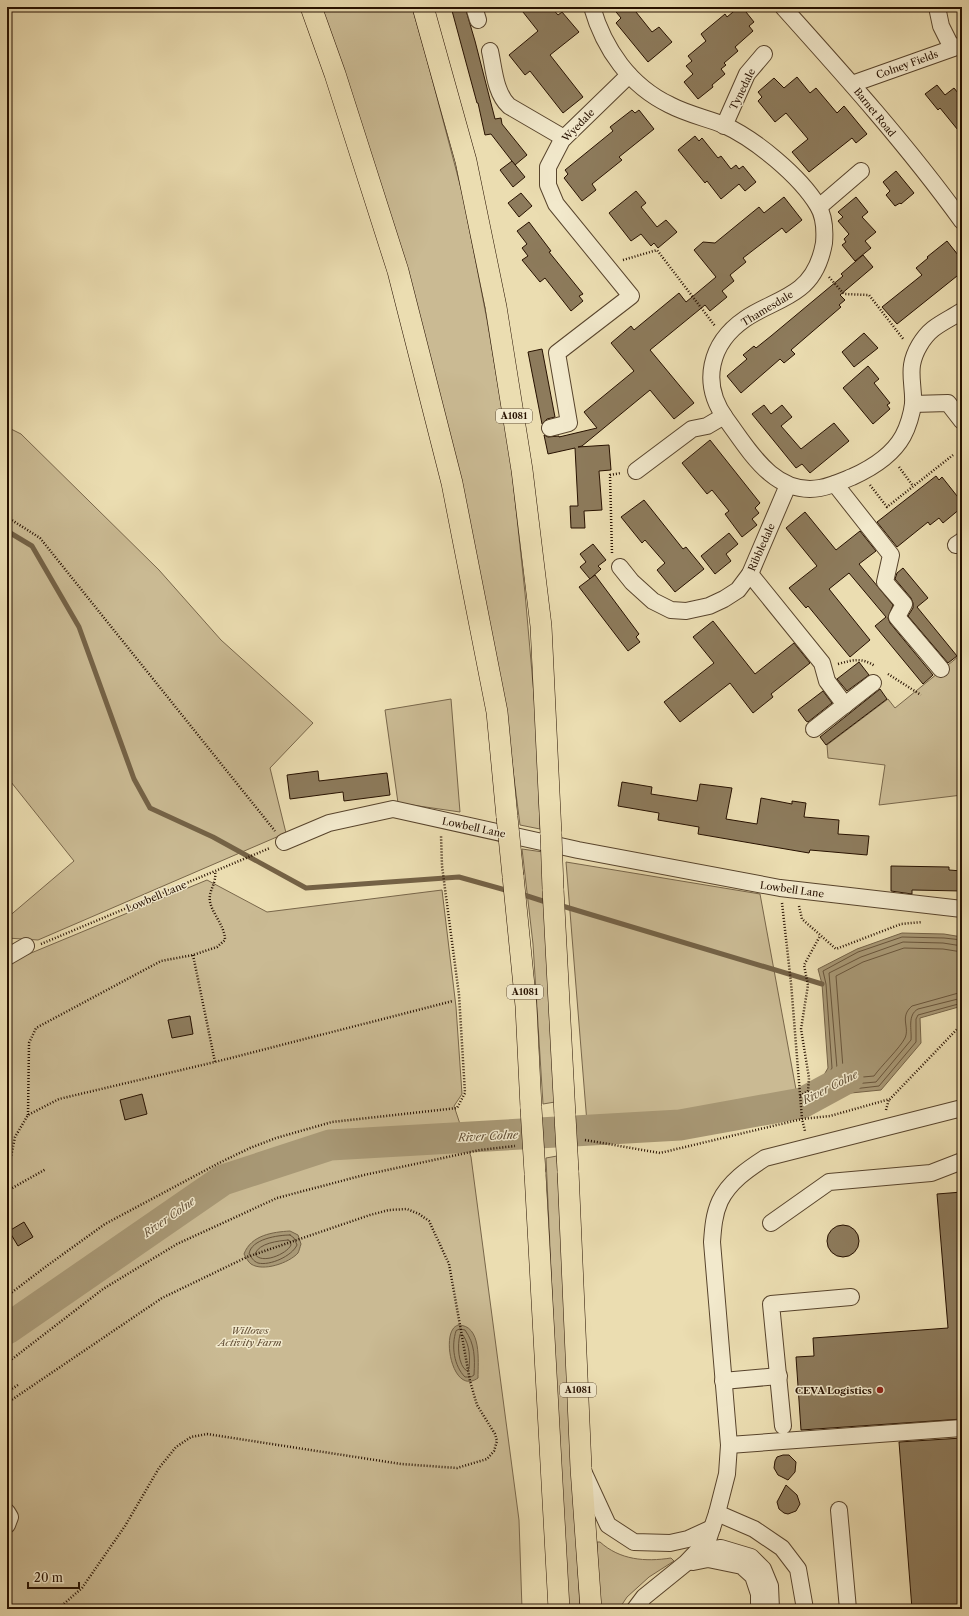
<svg xmlns="http://www.w3.org/2000/svg" width="969" height="1616" font-family="'Libre Caslon Text',serif">
	<rect width="100%" height="100%" fill="#ebddb1"/>
	<filter id="stains"><feTurbulence type="fractalNoise" baseFrequency=".005" numOctaves="4"/><feColorMatrix values="0 0 0 0 .2 0 0 0 0 .09 0 0 0 0 .02 0 0 0 .5 -.17"/></filter>
	<radialGradient id="worn" r=".72"><stop offset=".6" stop-color="#630" stop-opacity="0"/><stop offset="1" stop-color="#630" stop-opacity=".3"/></radialGradient>
	<g fill="#caba93" stroke="#78664a">
		<path d="M 321,7 L 412,7 L 425,52 L 463,196 L 487,320 L 511,462 L 525,593 L 537,730 L 540,829 L 520,825 L 508,731 Z"/>
		<path d="M 7,427 L 21,434 L 159,570 L 221,640 L 313,723 L 270,768 L 286,833 L 38,940 L 7,938 L 7,918 L 74,861 L 7,777 Z"/>
		<path d="M 959,656 L 962,662 L 962,795 L 879,805 L 885,765 L 828,758 L 827,745 L 888,699 L 895,708 Z"/>
		<path d="M 451,699 L 460,812 L 398,803 L 385,710 Z"/>
		<path d="M 522,849 L 543,852 L 555,1102 L 543,1104 L 533,944 Z"/>
		<path d="M 566,862 L 760,894 L 797,1095 L 719,1116 L 623,1122 L 587,1123 Z"/>
		<path d="M 207,880 L 267,912 L 442,890 L 456,1007 L 462,1094 L 454,1106 L 471,1157 L 519,1520 L 522,1609 L 7,1609 L 7,963 Z"/>
		<path d="M 557,1156 L 577,1550 L 580,1609 L 566,1609 L 546,1158 Z"/>
		<path d="M 597,1542 L 600,1542 C 620,1560 645,1562 671,1558 L 674,1561 L 649,1577 L 627,1597 L 619,1609 L 599,1609 Z"/>
	</g>
	<g fill="#a89875" stroke="#746246">
		<path d="M 902,933 L 944,934 L 962,937 L 962,1006 L 920,1018 L 921,1043 L 881,1090 L 811,1097 L 828,1068 L 822,984 L 818,969 L 857,949 Z"/>
		<path d="M 290,1231 L 298,1235 L 301,1244 C 300,1247 299,1251 298,1253 C 289,1263 263,1272 251,1264 C 248,1262 246,1257 244,1254 C 251,1235 273,1232 290,1231 Z"/>
		<path d="M 458,1325 C 482,1325 478,1361 478,1378 C 454,1395 443,1342 453,1329 C 454,1327 456,1326 458,1325 Z"/>
	</g>
	<g fill="none" stroke-linecap="round" stroke-linejoin="round">
		<g stroke="#68543a" stroke-width="1">
			<path d="M 962,940 L 944,938 L 902,937 L 858,952 L 823,971 L 826,984 L 832,1068 L 820,1091 L 836,1091 L 879,1086 L 916,1042 L 916,1019 L 918,1015 L 962,1003"/>
			<path d="M 962,946 L 943,943 L 903,942 L 861,957 L 829,973 L 837,1068 L 830,1086 L 876,1082 L 911,1040 C 912,1030 907,1015 918,1009 L 962,998"/>
			<path d="M 962,952 L 943,949 L 904,948 L 863,962 L 836,976 L 843,1068 L 841,1079 L 874,1076 C 881,1066 900,1048 905,1038 C 910,1027 899,1017 912,1006 L 962,992"/>
			<path d="M 290,1235 L 294,1238 L 297,1245 C 292,1256 270,1266 258,1263 C 253,1261 252,1258 249,1254 C 251,1239 278,1235 290,1235 Z"/>
			<path d="M 288,1240 L 290,1241 L 291,1245 C 287,1254 261,1265 255,1254 C 259,1243 278,1241 288,1240 Z"/>
			<path d="M 460,1329 L 465,1330 C 475,1344 475,1358 474,1375 L 471,1377 L 465,1377 C 454,1366 451,1346 456,1331 Z"/>
			<path d="M 460,1335 L 463,1335 C 470,1346 470,1357 469,1369 L 467,1371 C 458,1366 457,1344 460,1335 Z"/>
		</g>
		<g stroke="#746246" stroke-width="5">
			<path d="M 7,531 L 32,546 L 79,627 L 134,779 L 150,808 L 213,837 L 306,888 L 459,877 L 509,891"/>
			<path d="M 521,894 L 549,903"/>
			<path d="M 559,905 L 822,984"/>
		</g>
		<path stroke="#a89875" stroke-width="31" d="M 7,1329 L 223,1180 L 330,1145 L 680,1125 L 802,1103 L 848,1078"/>
	</g>
	<g fill="#8d7b5c" stroke="#271100">
		<path d="M 451,7 L 465,7 L 475,41 L 495,119 L 501,118 L 502,124 L 527,155 L 515,165 L 491,134 L 485,135 L 478,103 L 477,103 Z"/>
		<path d="M 519,7 L 551,7 L 558,15 L 562,12 L 579,32 L 550,55 L 583,97 L 563,113 L 530,71 L 525,75 L 509,55 L 538,31 Z"/>
		<path d="M 612,7 L 632,7 L 652,32 L 659,27 L 672,42 L 648,62 L 616,23 L 621,18 Z"/>
		<path d="M 739,7 L 742,7 L 754,22 L 749,26 L 753,31 L 735,47 L 738,51 L 724,63 L 726,65 L 721,69 L 725,74 L 712,85 L 713,87 L 698,99 L 684,82 L 693,74 L 686,66 L 692,61 L 688,56 L 706,41 L 701,34 L 725,14 L 727,17 Z"/>
		<path d="M 797,77 L 810,93 L 816,88 L 837,113 L 844,106 L 867,134 L 856,143 L 852,138 L 809,172 L 792,152 L 808,139 L 786,113 L 775,122 L 758,101 L 762,97 L 758,92 L 774,78 L 784,88 Z"/>
		<path d="M 937,85 L 945,95 L 954,88 L 962,98 L 962,135 L 940,108 L 938,110 L 925,94 Z"/>
		<path d="M 632,110 L 635,113 L 639,110 L 654,129 L 619,157 L 622,160 L 592,184 L 596,190 L 582,201 L 564,178 L 568,174 L 565,170 L 613,131 L 610,127 Z"/>
		<path d="M 695,136 L 699,141 L 702,138 L 718,158 L 721,156 L 731,169 L 736,165 L 739,169 L 743,166 L 756,182 L 745,191 L 739,184 L 721,199 L 707,181 L 705,183 L 678,150 Z"/>
		<path d="M 512,161 L 525,177 L 513,187 L 500,170 Z"/>
		<path d="M 896,171 L 914,193 L 901,204 L 900,203 L 895,206 L 886,195 L 890,191 L 883,182 Z"/>
		<path d="M 636,191 L 646,203 L 641,207 L 657,227 L 666,220 L 677,232 L 658,248 L 654,243 L 651,246 L 641,234 L 631,241 L 609,213 Z"/>
		<path d="M 521,193 L 532,206 L 519,217 L 508,203 Z"/>
		<path d="M 784,197 L 802,220 L 786,233 L 782,228 L 743,258 L 746,262 L 730,275 L 734,281 L 722,291 L 727,297 L 710,311 L 705,305 L 650,350 L 694,403 L 674,419 L 650,390 L 582,446 L 578,447 L 609,445 L 611,470 L 599,471 L 602,510 L 584,511 L 585,528 L 571,528 L 570,506 L 578,506 L 575,448 L 548,454 L 544,435 L 548,437 L 559,436 L 559,437 L 597,428 L 584,412 L 634,371 L 611,343 L 631,326 L 634,330 L 679,293 L 686,302 L 716,277 L 694,250 L 703,242 L 715,243 L 759,207 L 764,213 Z"/>
		<path d="M 856,197 L 868,212 L 862,217 L 876,232 L 865,241 L 871,248 L 855,261 L 842,245 L 846,242 L 844,239 L 849,234 L 838,221 L 843,217 L 838,212 Z"/>
		<path d="M 529,222 L 551,251 L 549,252 L 583,294 L 579,296 L 583,301 L 571,311 L 545,278 L 540,282 L 522,260 L 528,256 L 522,248 L 527,244 L 517,231 Z"/>
		<path d="M 947,241 L 962,260 L 962,272 L 897,324 L 882,307 L 922,275 L 916,268 L 928,258 L 927,257 Z"/>
		<path d="M 863,255 L 873,267 L 840,295 L 845,300 L 839,305 L 841,307 L 791,350 L 795,354 L 784,363 L 780,359 L 741,393 L 727,376 L 747,359 L 743,355 L 754,346 L 756,348 L 771,336 L 843,276 L 841,274 Z"/>
		<path d="M 864,333 L 878,348 L 854,367 L 842,352 Z"/>
		<path d="M 542,349 L 555,417 L 547,419 L 542,424 L 528,352 Z"/>
		<path d="M 868,366 L 879,379 L 874,383 L 890,403 L 887,405 L 890,409 L 873,424 L 843,388 Z"/>
		<path d="M 764,405 L 771,414 L 782,405 L 792,417 L 781,426 L 801,449 L 834,423 L 849,441 L 810,473 L 802,464 L 796,468 L 752,414 Z"/>
		<path d="M 710,440 L 760,503 L 755,508 L 759,513 L 752,519 L 757,525 L 742,537 L 725,514 L 729,511 L 712,490 L 707,494 L 682,463 Z"/>
		<path d="M 936,476 L 939,480 L 942,477 L 961,501 L 958,504 L 961,508 L 943,523 L 939,518 L 930,525 L 928,522 L 897,547 L 877,522 Z"/>
		<path d="M 644,500 L 683,549 L 686,547 L 704,569 L 675,592 L 657,570 L 665,563 L 645,540 L 642,543 L 621,517 Z"/>
		<path d="M 805,512 L 836,550 L 860,531 L 876,551 L 859,564 L 893,605 L 888,618 L 890,623 L 933,675 L 923,684 L 875,626 L 886,617 L 849,573 L 829,589 L 870,640 L 850,657 L 808,606 L 806,608 L 789,588 L 817,566 L 786,528 Z"/>
		<path d="M 729,533 L 738,544 L 726,554 L 731,561 L 715,574 L 701,556 Z"/>
		<path d="M 593,544 L 606,560 L 598,566 L 601,569 L 590,579 L 580,567 L 586,562 L 580,554 Z"/>
		<path d="M 903,568 L 928,598 L 917,607 L 957,656 L 948,663 L 908,616 L 913,608 L 913,603 L 911,598 L 895,579 L 897,573 Z"/>
		<path d="M 595,575 L 639,634 L 636,637 L 640,642 L 628,651 L 579,587 Z"/>
		<path d="M 713,621 L 755,674 L 794,643 L 810,663 L 771,694 L 773,697 L 753,713 L 730,683 L 680,722 L 664,702 L 714,663 L 693,637 Z"/>
		<path d="M 859,662 L 869,675 L 847,691 L 837,679 Z"/>
		<path d="M 880,689 L 887,699 L 826,745 L 820,737 Z"/>
		<path d="M 823,691 L 832,703 L 808,722 L 806,721 L 798,710 Z"/>
		<path d="M 318,771 L 319,781 L 387,773 L 390,795 L 344,801 L 343,792 L 290,799 L 287,775 Z"/>
		<path d="M 622,782 L 652,787 L 651,794 L 697,801 L 700,784 L 732,788 L 726,819 L 757,824 L 761,798 L 792,804 L 792,801 L 806,803 L 804,817 L 839,820 L 838,834 L 869,836 L 867,855 L 810,850 L 809,853 L 698,834 L 699,827 L 658,820 L 659,813 L 618,806 Z"/>
		<path d="M 891,866 L 949,867 L 949,870 L 962,871 L 962,891 L 912,890 L 912,894 L 891,891 Z"/>
		<path d="M 190,1016 L 193,1034 L 172,1038 L 168,1020 Z"/>
		<path d="M 142,1094 L 147,1114 L 125,1120 L 120,1100 Z"/>
		<path d="M 962,1192 L 962,1419 L 801,1430 L 796,1357 L 814,1356 L 813,1338 L 948,1328 L 937,1194 Z"/>
		<path d="M 24,1222 L 33,1237 L 18,1246 L 9,1231 Z"/>
		<circle cx="843" cy="1241" r="16"/>
		<path d="M 962,1438 L 962,1609 L 912,1609 L 899,1442 Z"/>
		<path d="M 783,1455 L 789,1455 L 796,1462 L 795,1472 L 788,1480 L 778,1475 L 774,1468 L 775,1461 L 777,1457 Z"/>
		<path d="M 786,1485 L 797,1495 L 800,1504 L 796,1511 L 788,1514 L 784,1513 L 779,1509 L 777,1502 Z"/>
	</g>
	<g fill="none" stroke-linecap="round" stroke-linejoin="round">
		<g stroke="#58442c" stroke-width="18">
			<g id="minor">
				<path d="M 474,7 L 478,20"/>
				<path d="M 592,7 C 604,49 630,86 670,105 C 687,114 706,118 724,125 C 755,139 800,176 818,206 C 824,216 825,231 824,243 C 821,260 814,277 800,288 C 784,301 762,307 745,319 C 710,343 700,383 726,419 C 749,450 774,496 820,488 C 831,486 842,481 852,477 C 872,468 892,456 903,436 C 908,427 912,413 913,404 C 914,391 910,378 912,365 C 914,352 923,337 933,329 C 942,322 953,317 962,311"/>
				<path d="M 783,7 C 845,76 908,146 962,221"/>
				<path d="M 937,7 L 941,26 L 952,48"/>
				<path d="M 490,51 C 494,69 495,93 509,106 L 564,138"/>
				<path d="M 852,84 L 962,45"/>
				<path d="M 724,126 L 747,74 L 764,54"/>
				<path d="M 819,207 L 861,171"/>
				<path d="M 913,404 L 948,403 L 962,421"/>
				<path d="M 550,428 L 569,423 L 557,353 L 631,296 L 556,204 L 548,185 L 548,167 L 562,140 L 629,75"/>
				<path d="M 636,471 L 692,429 L 707,426 L 724,416"/>
				<path d="M 835,484 L 891,555 L 885,582 L 904,604 L 897,617 L 941,669"/>
				<path d="M 956,545 L 962,541"/>
				<path d="M 620,567 L 632,582 L 653,601 L 671,610 L 686,611 L 709,606 L 724,599 L 738,590 L 750,574 L 788,485"/>
				<path d="M 750,574 L 822,663 L 827,681 L 845,705"/>
				<path d="M 814,729 L 873,683"/>
				<path d="M 284,842 L 329,823 L 393,809 L 578,850 L 780,888 L 962,909"/>
				<path d="M 7,957 L 26,946"/>
				<path d="M 771,1223 L 829,1182 L 931,1173 L 962,1161"/>
				<path d="M 723,1381 L 779,1376"/>
				<path d="M 783,1426 L 771,1304 L 851,1297"/>
				<path d="M 729,1445 L 962,1428"/>
				<path d="M 584,1473 L 608,1525 L 634,1542 L 670,1543 L 688,1539 L 712,1528"/>
				<path d="M 839,1510 L 848,1609"/>
				<path d="M 7,1512 L 10,1517 L 7,1525"/>
				<path d="M 717,1513 L 754,1529 L 782,1548 L 798,1569 L 805,1609"/>
				<path d="M 697,1552 L 721,1548 L 751,1557 L 763,1569 L 770,1586 L 771,1609"/>
				<path d="M 693,1562 L 708,1559 L 742,1566 L 753,1576 L 759,1594 L 759,1609"/>
				<path d="M 635,1609 L 644,1597 L 686,1563 L 708,1540 L 717,1513 L 727,1474 L 729,1445 L 712,1242 C 713,1228 714,1214 720,1201 C 729,1182 748,1169 765,1158 L 962,1108"/>
			</g>
		</g>
		<g stroke="#271100" stroke-width="22">
			<g id="major">
				<path d="M 311,7 L 335,74 L 398,271 L 452,483 L 497,712 L 507,817"/>
				<path d="M 423,7 L 466,161 L 496,307 L 522,470 L 541,626 L 551,834"/>
				<path d="M 513,876 L 526,1006 L 531,1108"/>
				<path d="M 553,889 L 565,1116"/>
				<path d="M 568,1171 L 581,1468 L 591,1609"/>
				<path d="M 535,1173 L 559,1609"/>
			</g>
		</g>
		<g stroke="#271100" stroke-width="2.5" stroke-dasharray="1 2" stroke-linecap="butt">
			<path d="M 623,260 L 657,250 L 715,326"/>
			<path d="M 829,277 L 844,294 L 869,295 L 904,340"/>
			<path d="M 899,467 L 913,486"/>
			<path d="M 870,485 L 887,507 L 953,455"/>
			<path d="M 7,517 L 40,538 L 275,831"/>
			<path d="M 612,553 L 610,475 L 621,473"/>
			<path d="M 838,664 C 853,660 861,657 875,666"/>
			<path d="M 888,674 L 921,695"/>
			<path d="M 782,903 L 791,983 L 802,1119 L 805,1131"/>
			<path d="M 799,906 L 802,919 L 836,949 L 901,924 L 922,922"/>
			<path d="M 41,944 L 270,848"/>
			<path d="M 193,955 L 215,1062"/>
			<path d="M 800,1096 L 808,1091 L 809,1078 L 801,1029 L 808,985 L 804,965 L 820,936"/>
			<path d="M 886,1110 L 889,1099"/>
			<path d="M 28,1115 L 29,1043 L 36,1028 L 161,961 L 193,955 L 217,947 L 225,940 C 225,926 213,915 210,902 C 208,890 217,884 215,871"/>
			<path d="M 585,1140 L 660,1153 L 802,1119 L 830,1116 L 890,1099 L 962,1024"/>
			<path d="M 7,1176 L 15,1137 L 28,1115 L 59,1099 L 215,1062 L 453,1001"/>
			<path d="M 7,1191 L 46,1169"/>
			<path d="M 7,1296 L 48,1265 L 105,1224 L 219,1163 L 250,1148 L 276,1138 L 332,1122 L 457,1108 L 465,1093 L 459,995 L 442,866 L 441,835"/>
			<path d="M 7,1363 L 103,1289 L 177,1244 L 277,1198 L 364,1175 L 480,1150 L 515,1146"/>
			<path d="M 7,1392 L 18,1385"/>
			<path d="M 7,1403 L 162,1298 L 247,1257 L 370,1215 L 389,1210 L 407,1209 L 419,1214 L 429,1221 L 449,1264 L 470,1381 L 477,1405 L 495,1434 L 497,1441 L 494,1451 L 487,1459 L 457,1468 L 401,1464 L 207,1434 L 191,1437 L 176,1447 L 159,1468 L 125,1526 L 82,1588 L 58,1609"/>
		</g>
		<use href="#minor" stroke="#f2e9cc" stroke-width="16"/>
		<use href="#major" stroke="#ebddb1" stroke-width="21"/>
		<g stroke="#271100" stroke-width="22" stroke-linecap="butt">
			<g id="major-bridge">
				<path d="M 507,817 L 513,876"/>
				<path d="M 551,834 L 553,889"/>
				<path d="M 531,1108 L 535,1173"/>
				<path d="M 565,1116 L 568,1171"/>
			</g>
		</g>
		<use href="#major-bridge" stroke="#ebddb1" stroke-width="21"/>
	</g>
	<circle fill="#8f2418" stroke="#f2e9cc" stroke-width="1.5" cx="880" cy="1390" r="4"/>
	<g text-anchor="middle" stroke-width="3" stroke-linejoin="round" paint-order="stroke">
		<g fill="#f2e9cc" stroke="#64523d" stroke-width="1">
			<rect x="496" y="409" width="36" height="14" rx="3"/>
			<rect x="507" y="985" width="36" height="14" rx="3"/>
			<rect x="560" y="1383" width="36" height="14" rx="3"/>
		</g>
		<g font-size="9" font-weight="bold" fill="#271100">
			<text x="514" y="419">A1081</text>
			<text x="525" y="995">A1081</text>
			<text x="578" y="1393">A1081</text>
		</g>
		<g font-size="10" fill="#271100" stroke="#f2e9cc">
			<text transform="translate(907 64) rotate(-20)" y="4">Colney Fields</text>
			<text transform="translate(742 89) rotate(-64)" y="4">Tynedale</text>
			<text transform="translate(875 112) rotate(51)" y="4">Barnet Road</text>
			<text transform="translate(578 125) rotate(-46)" y="4">Wyedale</text>
			<text transform="translate(767 308) rotate(-31)" y="4">Thamesdale</text>
			<text transform="translate(761 547) rotate(-66)" y="4">Ribbledale</text>
			<text transform="translate(474 827) rotate(12)" y="4">Lowbell Lane</text>
			<text transform="translate(792 889) rotate(8)" y="4">Lowbell Lane</text>
			<text transform="translate(156 896) rotate(-23)" y="4">Lowbell Lane</text>
		</g>
		<g font-size="10" font-style="italic" fill="#604c33" stroke="#f2e9cc">
			<text x="250" y="1334">Willows<tspan x="250" dy="12">Activity Farm</tspan></text>
		</g>
		<g font-size="10" font-weight="bold" fill="#271100" stroke="#f2e9cc" text-anchor="end">
			<text x="872" y="1394">CEVA Logistics</text>
		</g>
		<g font-size="11" font-style="italic" fill="#614e35" stroke="#f2e9cc">
			<text transform="translate(830 1087) rotate(-27)" y="4">River Colne</text>
			<text transform="translate(488 1136) rotate(-3)" y="4">River Colne</text>
			<text transform="translate(169 1217) rotate(-35)" y="4">River Colne</text>
		</g>
	</g>
	<rect width="969" height="1616" fill="none" stroke="#ebddb1" stroke-width="24"/>
	<rect x="8" y="8" width="953" height="1600" fill="none" stroke="#271100" stroke-width="2"/>
	<rect x="12" y="12" width="945" height="1592" fill="none" stroke="#271100"/>
	<path d="M28 1582v6h51v-6" fill="none" stroke="#271100" stroke-width="2"/>
	<text x="34" y="1582" font-size="12" fill="#271100" stroke="#f2e9cc" stroke-width="3" paint-order="stroke">20 m</text>
	<rect width="100%" height="100%" filter="url(#stains)"/>
	<rect width="100%" height="100%" fill="url(#worn)"/>
</svg>
